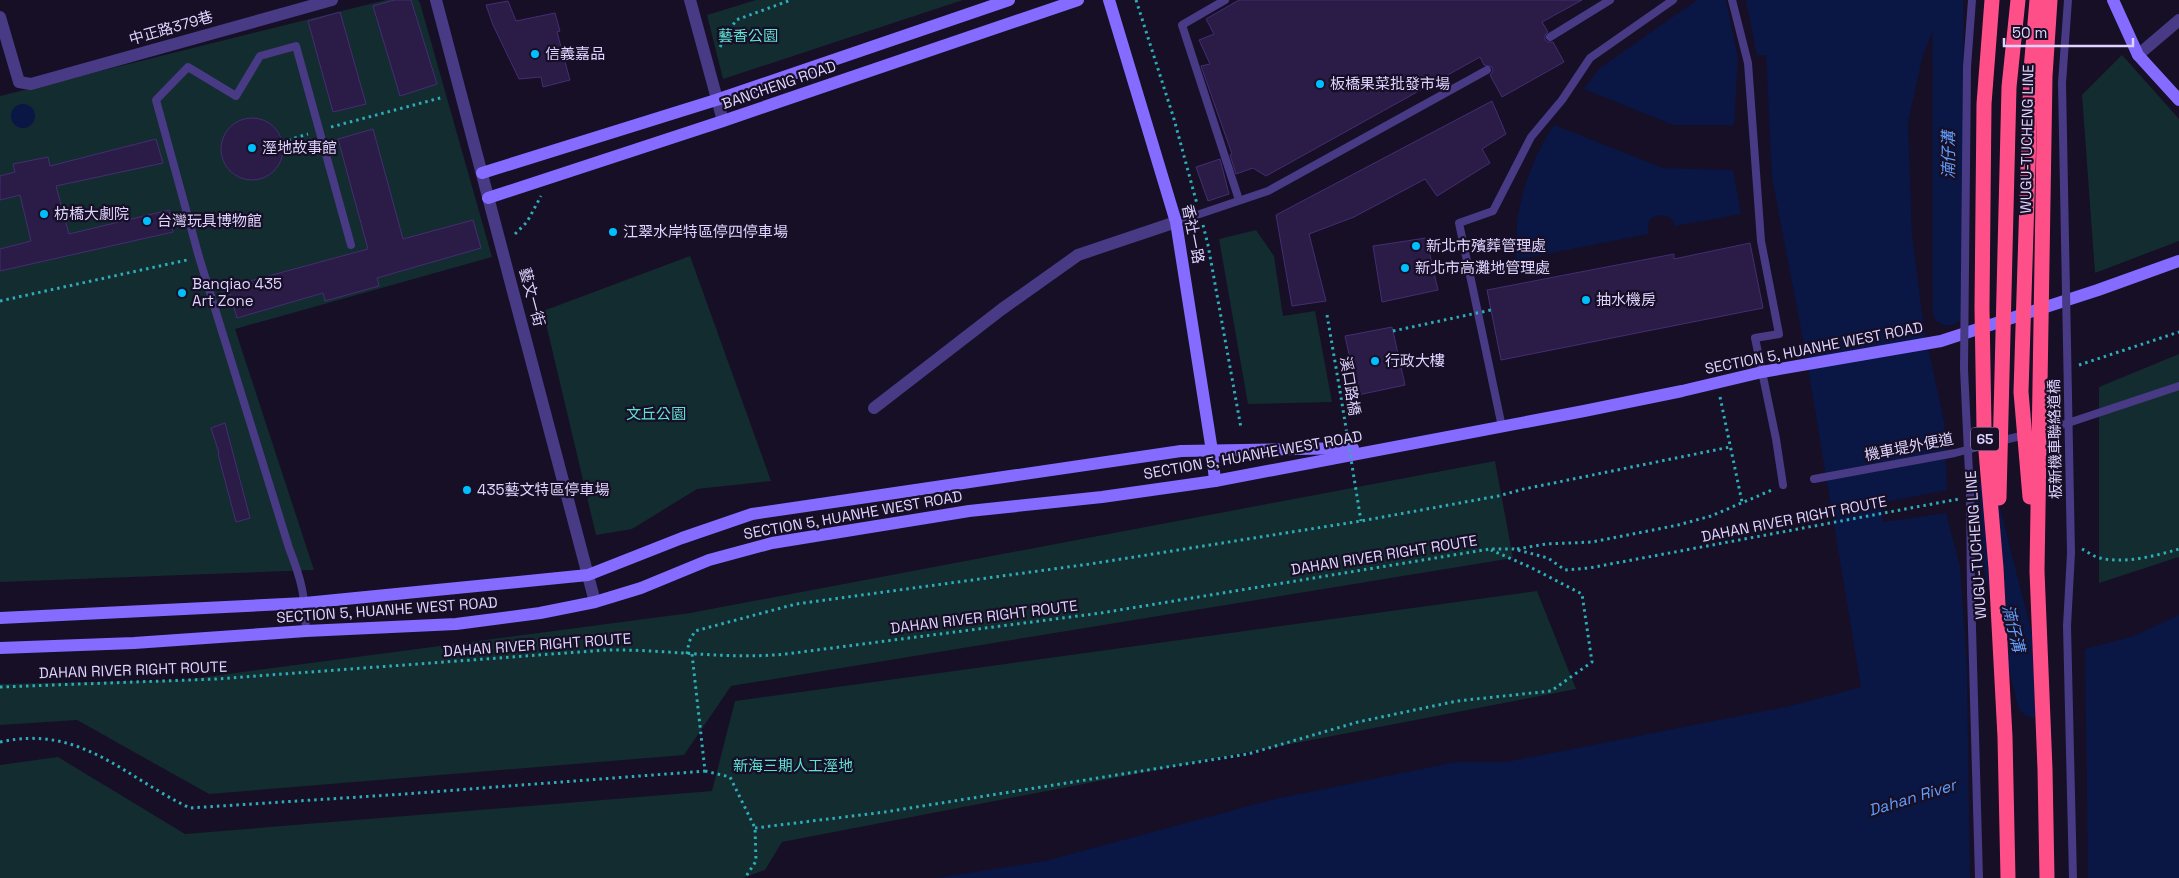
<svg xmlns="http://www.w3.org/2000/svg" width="2179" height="878" font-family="'Space Grotesk','Noto Sans TC',sans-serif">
	<rect width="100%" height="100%" fill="#160f26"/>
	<g fill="#122c30">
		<path d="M 386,0 L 418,0 L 420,3 L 492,257 L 235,329 L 314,570 L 0,582 L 0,96 Z"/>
		<path d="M 756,0 L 963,0 L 723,79 L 707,15 Z"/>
		<path d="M 2122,55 L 2179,119 L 2179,241 L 2095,273 L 2082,95 Z"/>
		<path d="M 1256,230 L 1274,256 L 1283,316 L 1315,311 L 1332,402 L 1248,404 L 1219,239 Z"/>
		<path d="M 690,256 L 771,481 L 697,489 L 632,529 L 596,535 L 543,311 Z"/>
		<path d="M 2179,354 L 2179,557 L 2099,583 L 2099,387 Z"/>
		<path d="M 1495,461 L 1513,558 L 731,686 L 684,755 L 209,794 L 77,720 L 0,725 L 0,684 L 182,680 L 690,613 Z"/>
		<path d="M 1537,591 L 1576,689 L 782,842 L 765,870 L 743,878 L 0,878 L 0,765 L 58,757 L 185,834 L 712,791 L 735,701 Z"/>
	</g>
	<g fill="#0a1644">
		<path d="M 1697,0 L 1726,0 L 1738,58 L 1734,125 L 1673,125 L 1584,89 L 1600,68 Z"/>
		<path d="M 1746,0 L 1945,0 L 1923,55 L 1908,122 L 1912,235 L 1924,329 L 1944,421 L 1947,490 L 1880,503 L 1883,522 L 1946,513 L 1960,566 L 1967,664 L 2059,656 L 2134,636 L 2179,615 L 2179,878 L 936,878 L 1045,861 L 1275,799 L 1456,762 L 1506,762 L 1790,706 L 1861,687 L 1805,350 L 1772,178 L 1766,55 L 1757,55 Z"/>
		<circle cx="23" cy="116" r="12"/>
		<path d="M 1554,125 L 1663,168 L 1733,170 L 1741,214 L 1675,226 C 1671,213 1659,213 1649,220 L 1648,234 L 1516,260 C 1517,248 1516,234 1517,222 C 1522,187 1535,154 1554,125 Z"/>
	</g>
	<path fill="#160f26" d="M 1966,601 L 1969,662 L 2059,653 L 2085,647 L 2088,878 L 1970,878 Z"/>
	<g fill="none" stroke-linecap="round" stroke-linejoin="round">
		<g stroke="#0a1644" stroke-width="31">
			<path d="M 1948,310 L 1948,0"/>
			<path d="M 1982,499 L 2033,702"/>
		</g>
	</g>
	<g fill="#2a1b47" stroke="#452d73">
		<path d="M 394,0 L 411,0 L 437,84 L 400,96 L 373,6 Z"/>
		<path d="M 1239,0 L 1582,0 L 1542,22 L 1548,32 L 1545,35 L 1545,40 L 1548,42 L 1553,42 L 1564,62 L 1502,97 L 1490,75 L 1493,71 L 1492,67 L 1484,65 L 1480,57 L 1266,176 L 1253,168 L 1236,174 L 1230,155 L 1232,154 L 1201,66 L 1210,64 L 1199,40 L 1214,34 L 1206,19 Z"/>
		<path d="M 508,1 L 516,21 L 555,13 L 560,31 L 557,32 L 570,80 L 543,87 L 541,77 L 519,79 L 493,25 L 486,5 Z"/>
		<path d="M 340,12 L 366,104 L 333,112 L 308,21 Z"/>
		<path d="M 1492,101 L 1506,134 L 1482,149 L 1490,163 L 1437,196 L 1425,179 L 1354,217 L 1309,234 L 1326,301 L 1292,306 L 1276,215 Z"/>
		<circle cx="252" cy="149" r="31"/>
		<path d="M 373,129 L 403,239 L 473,220 L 481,248 L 377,278 L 379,286 L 325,301 L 323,293 L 237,318 L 228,287 L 368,249 L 338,139 Z"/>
		<path d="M 156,139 L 163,163 L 56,186 L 69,234 L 169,210 L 173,232 L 0,271 L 0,249 L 31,241 L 20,195 L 0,200 L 0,176 L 15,172 L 13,164 L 48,157 L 50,166 Z"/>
		<path d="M 1220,159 L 1229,194 L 1208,201 L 1196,167 Z"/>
		<path d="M 1426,238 L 1438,290 L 1382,302 L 1373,246 Z"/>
		<path d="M 1750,243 L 1763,308 L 1501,360 L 1487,290 L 1674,254 L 1674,259 Z"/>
		<path d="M 1392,327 L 1405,385 L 1358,395 L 1345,336 Z"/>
		<path d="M 225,423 L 250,518 L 236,522 L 218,454 L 219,453 L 211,428 Z"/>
	</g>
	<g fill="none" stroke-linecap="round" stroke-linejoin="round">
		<g stroke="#2eacb8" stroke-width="3" stroke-dasharray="2.5 4" stroke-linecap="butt">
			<path d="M 1136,0 L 1174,119 L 1197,204"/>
			<path d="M 720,47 L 736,20 L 791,0"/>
			<path d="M 331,127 L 444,97"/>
			<path d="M 282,142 L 308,134"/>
			<path d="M 1203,225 L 1208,245 L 1241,428"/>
			<path d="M 515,234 L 527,222 L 541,196"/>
			<path d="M 0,301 L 187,260"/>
			<path d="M 1327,315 L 1340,391"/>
			<path d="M 2079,365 L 2179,332"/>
			<path d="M 1720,397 L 1742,502"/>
			<path d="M 1517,549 L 1546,544 L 1592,542 L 1678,525 L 1711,516 L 1772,490"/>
			<path d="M 2082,549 C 2088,552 2094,557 2100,558 C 2125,564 2155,556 2179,549"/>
			<path d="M 687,654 L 689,642 L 695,631 L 796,604 L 1090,564 L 1361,521 L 1498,496 L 1524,489 L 1730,447"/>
			<path d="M 0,687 L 216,679 L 606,650 C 667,649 725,660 786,654 L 1101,613 L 1490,549 L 1514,549 L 1548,558 L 1565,570 L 1589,568 L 1959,499"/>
			<path d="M 0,742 C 81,724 124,777 190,808 L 405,794 L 705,771 L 692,654"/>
			<path d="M 705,771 L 730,777 L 755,828 L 756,861 L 745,878"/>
			<path d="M 755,828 L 885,812 L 1248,754 L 1358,722 L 1457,701 L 1551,691 L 1592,662 L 1582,594 L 1530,567 L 1491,550"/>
		</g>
		<g stroke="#483a85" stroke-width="8">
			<path d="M 1225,0 L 1182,25 L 1239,200"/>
			<path d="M 1732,0 L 1748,63 L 1761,241 L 1779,334 L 1755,338 L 1776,439 L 1783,485"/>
			<path d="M 1550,37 L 1610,0"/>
			<path d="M 1176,222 L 1268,191 L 1487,70"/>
			<path d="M 1502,427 L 1459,223 L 1493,211 L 1531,137 L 1562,100 L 1590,58 L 1673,0"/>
			<path d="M 2039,431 L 2065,424 L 2179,386"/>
			<path d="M 2000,441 L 2025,435"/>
			<path d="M 1814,479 L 1955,453 L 1986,445"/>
			<path d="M 1971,592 L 1979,878"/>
			<path d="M 306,631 C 305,596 302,581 289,548 L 199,257 L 156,100 L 188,67 L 236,96 L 260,56 L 296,46 L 351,245"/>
		</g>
		<g stroke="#483a85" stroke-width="12">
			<path d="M 436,0 L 595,602"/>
			<path d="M 690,0 L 723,121"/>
			<path d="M 0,17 L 19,82 L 31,84 L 332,0"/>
			<path d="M 2138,55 L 2179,20"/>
			<path d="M 874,408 L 1002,309 L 1078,255 L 1176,222"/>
		</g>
		<g stroke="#856bff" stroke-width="12">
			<path d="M 1109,0 L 1176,222 L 1212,451 L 1215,481"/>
			<path d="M 2113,0 L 2138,55 L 2179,100"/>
			<path d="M 482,173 L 716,100 L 1009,0"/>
			<path d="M 488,198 L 723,121 L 1078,0"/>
			<path d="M 0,618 L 305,603 L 588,575 L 682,538 L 752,514 L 1181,451 L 1353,448"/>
			<path d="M 0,648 L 134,643 L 306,631 L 456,624 L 540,613 L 595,602 L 641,588 L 709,560 L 772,543 L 969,511 L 1102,497 L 1215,481 L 1584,411 L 1682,391 L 1762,372 L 1941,341 L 2098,290 L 2179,261"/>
		</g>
		<g stroke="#2eacb8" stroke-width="3" stroke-dasharray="2.5 4" stroke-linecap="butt">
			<path d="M 1393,331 L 1491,310"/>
			<path d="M 1340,391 L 1361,521"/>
		</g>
		<g stroke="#483a85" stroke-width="8">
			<path d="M 2068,0 L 2062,83 L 2071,553 L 2067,626 L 2073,878"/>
			<path d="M 1971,592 L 1970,494 L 1964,369 L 1967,67 L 1972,0"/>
		</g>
		<g stroke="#ff4f89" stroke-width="15">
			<path d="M 1992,0 L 1984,104 L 1982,308 L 1984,428 L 1996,568 L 2005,737 L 2008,878"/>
			<path d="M 2030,497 L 2021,392 L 2031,70 L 2037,0"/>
			<path d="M 1999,498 L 2009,87 L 2018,0"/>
			<path d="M 2047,878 L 2045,769 L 2037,571 L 2045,76 L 2050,0"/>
		</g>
	</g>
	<g fill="#00bfff" stroke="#160f26" stroke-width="2">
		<circle cx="535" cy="54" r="5"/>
		<circle cx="1320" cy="84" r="5"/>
		<circle cx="252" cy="148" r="5"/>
		<circle cx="44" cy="214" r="5"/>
		<circle cx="147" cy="221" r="5"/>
		<circle cx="613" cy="232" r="5"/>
		<circle cx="1416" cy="246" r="5"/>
		<circle cx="1405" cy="268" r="5"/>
		<circle cx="182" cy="293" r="5"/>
		<circle cx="1586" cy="300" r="5"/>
		<circle cx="1375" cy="361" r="5"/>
		<circle cx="467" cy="490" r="5"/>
	</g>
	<g text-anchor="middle" stroke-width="4.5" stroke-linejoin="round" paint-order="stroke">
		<rect fill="#160f26" stroke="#a399be" stroke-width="1" x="1971" y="427.5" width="28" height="23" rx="4"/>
		<g font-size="14" font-weight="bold" fill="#dfd4ff">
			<text x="1985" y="444">65</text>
		</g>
		<g font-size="15" fill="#dfd4ff" stroke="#160f26">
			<text transform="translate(171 28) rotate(-16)" y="5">中正路379巷</text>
			<text transform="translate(779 85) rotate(-19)" y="5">BANCHENG ROAD</text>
			<text transform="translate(2027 139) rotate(-89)" y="5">WUGU-TUCHENG LINE</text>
			<text transform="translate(1193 234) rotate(79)" y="5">香社一路</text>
			<text transform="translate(532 297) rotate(75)" y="5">藝文一街</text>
			<text transform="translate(1814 348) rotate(-11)" y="5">SECTION 5, HUANHE WEST ROAD</text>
			<text transform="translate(1350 386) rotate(81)" y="5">溪口路橋</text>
			<text transform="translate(2055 439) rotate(-91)" y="5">板新機車聯絡道橋</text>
			<text transform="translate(1909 447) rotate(-11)" y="5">機車堤外便道</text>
			<text transform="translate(1253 455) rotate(-10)" y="5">SECTION 5, HUANHE WEST ROAD</text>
			<text transform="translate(853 515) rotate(-10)" y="5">SECTION 5, HUANHE WEST ROAD</text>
			<text transform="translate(1794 519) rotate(-11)" y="5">DAHAN RIVER RIGHT ROUTE</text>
			<text transform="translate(1976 545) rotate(-94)" y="5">WUGU-TUCHENG LINE</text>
			<text transform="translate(1384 555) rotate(-9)" y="5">DAHAN RIVER RIGHT ROUTE</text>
			<text transform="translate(387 610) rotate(-4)" y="5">SECTION 5, HUANHE WEST ROAD</text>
			<text transform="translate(984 617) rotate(-7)" y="5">DAHAN RIVER RIGHT ROUTE</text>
			<text transform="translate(537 645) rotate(-4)" y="5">DAHAN RIVER RIGHT ROUTE</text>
			<text transform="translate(133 670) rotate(-2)" y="5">DAHAN RIVER RIGHT ROUTE</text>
		</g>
		<g font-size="15" fill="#5ee1d4" stroke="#160f26">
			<text x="748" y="41">藝香公園</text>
			<text x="656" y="419">文丘公園</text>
			<text x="793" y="771">新海三期人工溼地</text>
		</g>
		<g font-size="15" fill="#dfd4ff" stroke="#160f26" text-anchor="start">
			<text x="545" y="59">信義嘉品</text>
			<text x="1330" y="89">板橋果菜批發市場</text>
			<text x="262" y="153">溼地故事館</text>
			<text x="54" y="219">枋橋大劇院</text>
			<text x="157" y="226">台灣玩具博物館</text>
			<text x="623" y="237">江翠水岸特區停四停車場</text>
			<text x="1426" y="251">新北市殯葬管理處</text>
			<text x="1415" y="273">新北市高灘地管理處</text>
			<text x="192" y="289">Banqiao 435<tspan x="192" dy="17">Art Zone</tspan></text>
			<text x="1596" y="305">抽水機房</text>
			<text x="1385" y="366">行政大樓</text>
			<text x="477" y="495">435藝文特區停車場</text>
		</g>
		<g font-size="16" font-style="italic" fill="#629fff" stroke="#160f26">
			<text transform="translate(1948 155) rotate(-90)" y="6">湳仔溝</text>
			<text transform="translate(2014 628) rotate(76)" y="6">湳仔溝</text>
			<text transform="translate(1912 797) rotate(-17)" y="6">Dahan River</text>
		</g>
	</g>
	<path d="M2004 38v8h129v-8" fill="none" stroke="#dfd4ff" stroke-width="2.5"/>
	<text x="2012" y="38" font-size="15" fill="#dfd4ff" stroke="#160f26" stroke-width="4" paint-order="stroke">50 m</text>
</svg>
